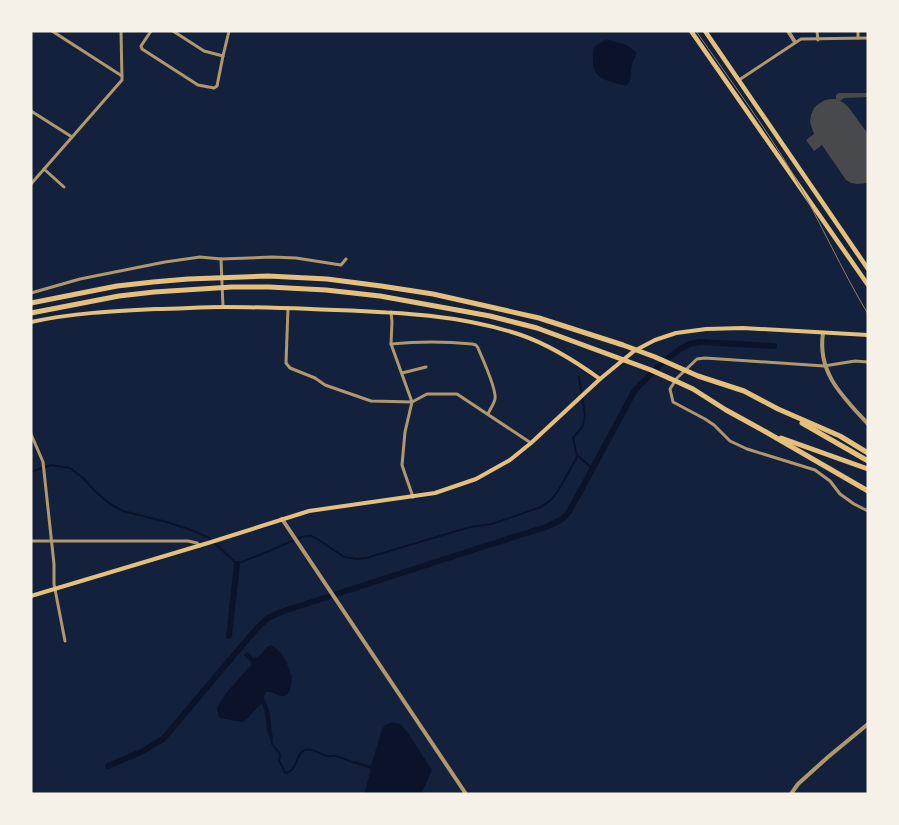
<svg xmlns="http://www.w3.org/2000/svg" width="899" height="825" font-family="'Roboto Serif',serif">
	<rect width="100%" height="100%" fill="#14213d"/>
	<g fill="#0b132b">
		<path d="M 606,39 L 627,45 L 637,53 L 632,64 L 630,81 L 626,86 C 599,78 590,80 594,47 Z"/>
		<path d="M 271,645 C 287,656 285,660 292,677 C 291,684 291,701 278,695 C 273,693 271,692 266,692 C 262,699 266,701 268,707 C 272,717 270,727 273,737 L 270,738 C 265,729 267,715 262,704 L 260,705 L 247,719 L 242,722 L 220,718 L 218,714 L 217,709 L 219,704 L 227,692 L 251,665 L 251,662 L 244,655 L 247,652 L 254,658 C 263,657 263,647 271,645 Z"/>
		<path d="M 392,722 L 400,724 L 406,730 L 432,770 L 422,792 L 424,794 L 364,794 L 371,770 L 369,768 L 355,764 L 355,761 L 371,766 L 382,729 L 385,725 Z"/>
	</g>
	<g fill="none" stroke-linecap="round" stroke-linejoin="round">
		<g stroke="#0b132b" stroke-width="2">
			<path d="M 577,455 L 592,468"/>
			<path d="M 31,472 L 51,465 L 70,468 L 83,478 L 96,492 L 110,504 L 123,511 L 167,522 L 194,531 L 209,538 L 237,564 L 269,551 L 302,537 L 310,536 L 316,538 L 344,557 L 357,559 L 366,558 L 470,527 L 492,524 L 541,507 L 552,499 L 558,491 L 576,459 L 577,455 L 573,438 L 583,426 L 585,415 L 579,377"/>
			<path d="M 271,736 L 272,744 L 275,748 L 279,752 L 280,755 L 279,761 L 281,764 L 285,773 C 299,771 294,754 305,750 C 312,747 321,755 328,756 C 335,757 330,755 336,756 C 343,758 349,761 355,763"/>
		</g>
		<g stroke="#0b132b" stroke-width="6">
			<path d="M 229,636 L 237,564"/>
			<path d="M 108,766 L 141,752 L 163,739 L 257,628 L 268,618 L 281,612 L 482,547 L 546,527 L 561,520 L 569,512 L 635,390 L 662,363 L 680,349 L 690,344 L 700,342 L 774,346"/>
		</g>
	</g>
	<path fill="#48494c" d="M 839,93 L 868,93 L 868,97 L 844,98 L 840,101 L 844,103 L 849,108 L 868,134 L 868,183 L 857,184 L 851,183 L 846,180 L 822,145 L 814,151 L 806,140 L 814,134 L 810,122 L 811,115 L 814,108 L 817,105 L 825,100 L 831,99 L 836,99 L 836,95 Z"/>
	<g fill="none" stroke-linecap="round" stroke-linejoin="round">
		<g stroke="#b1986c" stroke-width="3">
			<path d="M 52,31 L 122,76"/>
			<path d="M 151,31 L 141,46 L 142,49 L 198,85 L 214,88 L 217,86 L 223,56"/>
			<path d="M 173,31 L 204,51 L 223,56 L 229,31"/>
			<path d="M 817,31 L 818,40"/>
			<path d="M 858,31 L 858,38"/>
			<path d="M 739,80 L 801,39 L 868,38"/>
			<path d="M 31,111 L 72,137"/>
			<path d="M 44,169 L 64,187"/>
			<path d="M 31,184 L 122,80 L 121,31"/>
			<path d="M 221,259 L 272,257 L 296,258 L 341,265 L 346,259"/>
			<path d="M 31,293 L 80,279 L 165,262 L 200,257 L 221,259 L 223,307"/>
			<path d="M 288,308 L 286,363 L 290,368 L 315,378 L 325,385 L 371,401 L 412,402 L 427,394 L 457,394 L 531,443"/>
			<path d="M 391,312 L 392,322 L 391,344 L 412,402 L 405,432 L 402,465 L 405,474 L 413,497"/>
			<path d="M 391,344 C 420,341 443,341 472,344 L 476,345 L 478,348 C 482,358 497,389 495,399 C 494,404 490,409 488,414"/>
			<path d="M 868,362 L 855,361 L 824,366 L 705,358 L 697,359 L 677,378 L 670,389 L 673,402 L 705,419 L 714,425 L 730,441 L 747,449 L 815,470 L 830,481 L 840,494 L 854,504 L 868,511"/>
			<path d="M 402,373 L 426,367"/>
			<path d="M 31,434 L 43,462 L 54,564 L 54,584 L 65,641"/>
			<path d="M 31,541 L 188,541 L 197,543 L 200,546"/>
		</g>
		<g stroke="#b1986c" stroke-width="4">
			<path d="M 788,31 L 795,42"/>
			<path d="M 823,333 C 817,373 843,397 868,424"/>
			<path d="M 282,519 L 466,794"/>
			<path d="M 791,794 L 798,784 L 828,757 L 868,724"/>
		</g>
		<g stroke="#e5c07b" stroke-width="4">
			<path d="M 31,322 C 72,313 114,311 156,309 C 178,309 201,307 224,307 C 253,307 282,308 311,309 C 381,312 453,312 521,335 C 550,345 575,361 600,379"/>
			<path d="M 31,596 L 208,543 L 309,511 L 435,493 L 476,479 L 510,460 L 531,443 L 600,379 L 634,351 L 655,340 L 676,333 L 706,329 L 743,328 L 868,335"/>
		</g>
		<g stroke="#e5c07b" stroke-width="4.5">
			<path d="M 691,31 L 868,285"/>
			<path d="M 705,31 L 868,269"/>
		</g>
		<g stroke="#e5c07b" stroke-width="5">
			<path d="M 31,303 L 117,286 L 153,282 L 188,279 L 268,276 L 327,279 L 381,286 L 433,294 L 539,318 L 623,345 L 655,357 L 698,376 L 744,391 L 778,409 L 840,436 L 868,453"/>
			<path d="M 31,313 L 119,296 L 154,292 L 232,287 L 269,287 L 326,290 L 380,296 L 490,316 L 537,328 L 651,370 L 680,383 L 693,389 L 726,410 L 766,432 L 868,491"/>
			<path d="M 802,423 L 868,461"/>
			<path d="M 781,438 L 868,469"/>
		</g>
		<path stroke="#918062" stroke-width="1" d="M 696,31 C 729,79 765,126 794,176 C 820,221 841,269 868,314"/>
	</g>
	<rect width="899" height="825" fill="none" stroke="#f6f1e7" stroke-width="65"/>
</svg>
